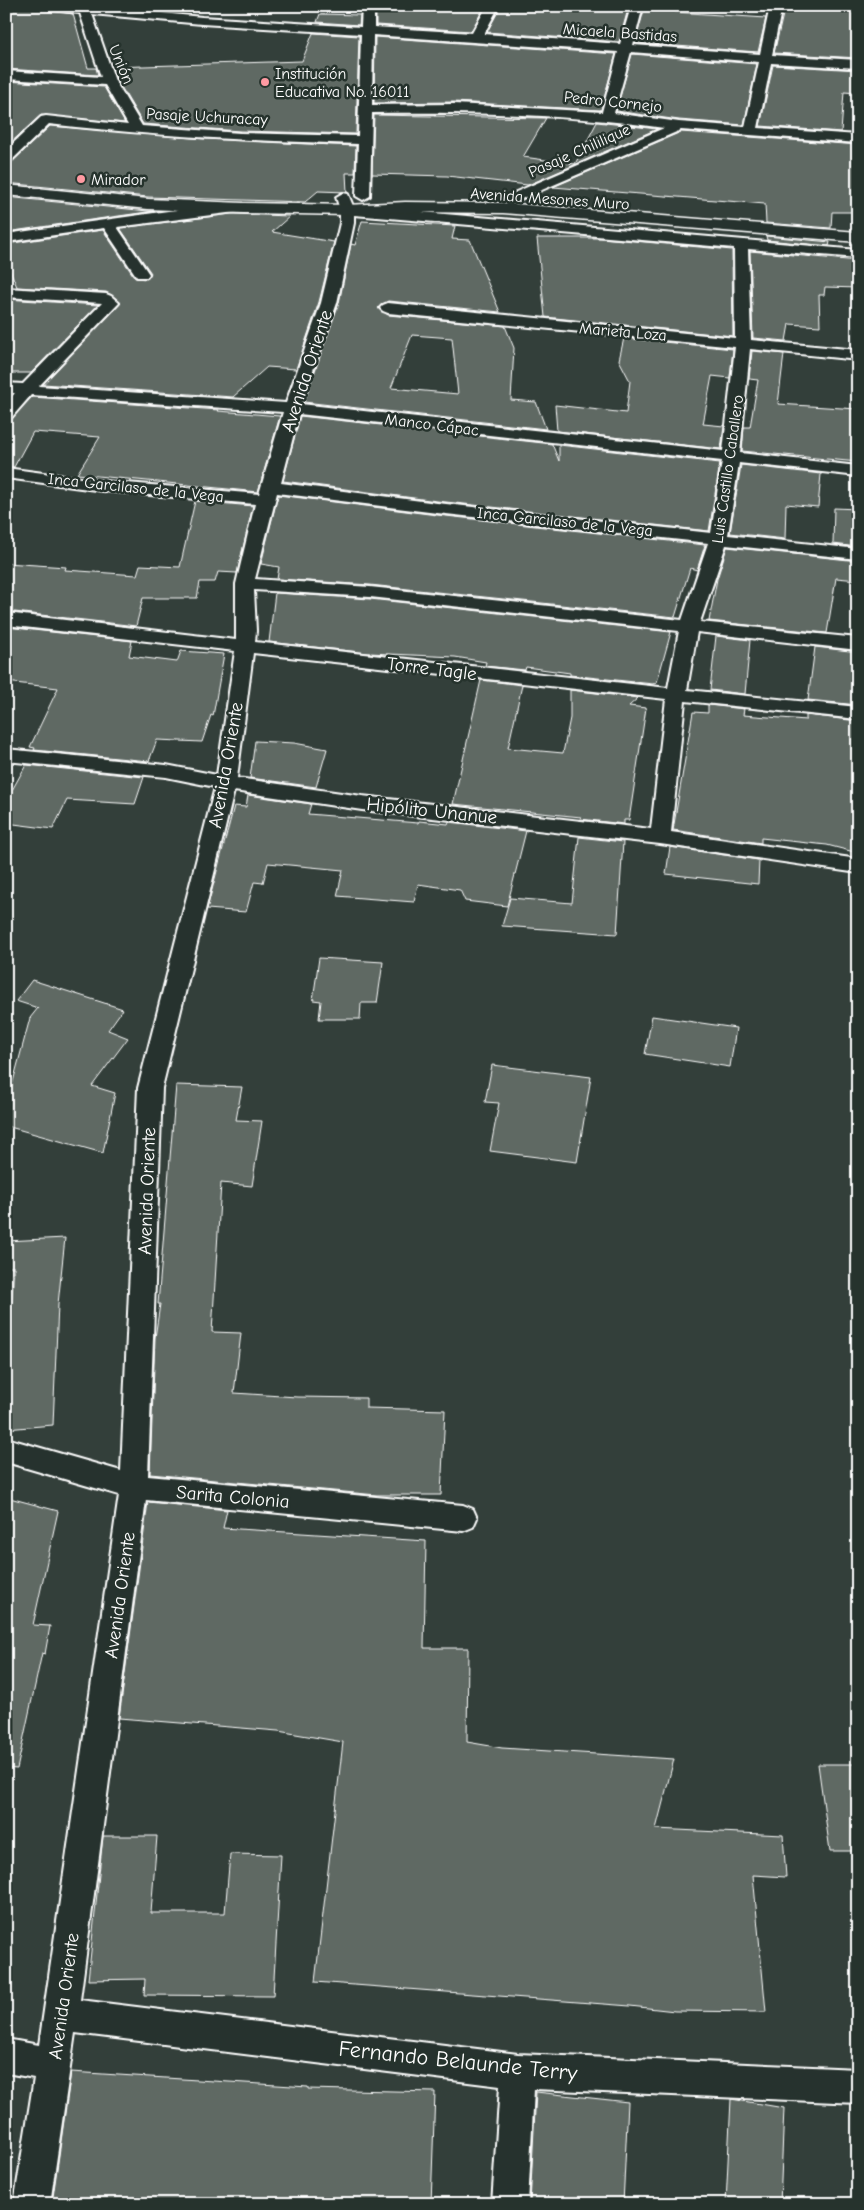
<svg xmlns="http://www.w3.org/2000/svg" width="864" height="2210" font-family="'Comic Neue',sans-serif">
	<rect width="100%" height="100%" fill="#333f3a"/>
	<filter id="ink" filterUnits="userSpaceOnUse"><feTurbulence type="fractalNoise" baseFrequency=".02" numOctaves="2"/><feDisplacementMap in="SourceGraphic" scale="10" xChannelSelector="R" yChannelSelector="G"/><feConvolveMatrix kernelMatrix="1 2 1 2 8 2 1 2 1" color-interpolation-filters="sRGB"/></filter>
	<g filter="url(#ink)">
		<g fill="#5f6964" stroke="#fff" fill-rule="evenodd">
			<path d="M 6,6 L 22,6 L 73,14 L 88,68 L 96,68 L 98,75 L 6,69 Z"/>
			<path d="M 376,6 L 485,6 L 471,31 L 376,25 Z"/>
			<path d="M 501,6 L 632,6 L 628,9 L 619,42 L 487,32 Z"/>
			<path d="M 640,6 L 677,6 L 675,12 L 766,18 L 758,52 L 635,43 L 644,10 Z"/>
			<path d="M 785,6 L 858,6 L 858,58 L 774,53 Z"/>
			<path d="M 320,14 L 360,15 L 359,25 L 317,22 Z"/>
			<path d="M 313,33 L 359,36 L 356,134 L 240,131 L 143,124 L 117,80 L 112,67 L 302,61 Z"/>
			<path d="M 375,37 L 616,54 L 601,110 L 454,102 L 374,103 Z"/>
			<path d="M 632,54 L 757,64 L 744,125 L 679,120 L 616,111 Z"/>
			<path d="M 773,65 L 858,70 L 858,93 L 844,92 L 841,132 L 760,126 Z"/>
			<path d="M 6,81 L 104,87 L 125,123 L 41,115 L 6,147 Z"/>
			<path d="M 374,115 L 546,118 L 523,157 L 575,164 L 597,122 L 657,129 L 528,185 L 447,176 L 372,174 Z"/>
			<path d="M 50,126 L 203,139 L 356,146 L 355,173 L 346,173 L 347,192 L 318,191 L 305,202 L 148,197 L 6,183 L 6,164 L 12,162 Z"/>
			<path d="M 681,132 L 858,145 L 858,212 L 832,212 L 831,228 L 766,223 L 765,204 L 553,187 Z"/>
			<path d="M 6,197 L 148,211 L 154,211 L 6,232 Z"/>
			<path d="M 231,214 L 290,216 L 272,232 L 334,242 L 319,302 L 296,369 L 267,367 L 233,397 L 43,384 L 121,303 L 112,295 L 106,292 L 17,287 L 6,260 L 6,244 L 103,230 L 135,278 L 147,279 L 151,273 L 120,228 Z"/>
			<path d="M 362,221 L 455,226 L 452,239 L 470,240 L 500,312 L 388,301 L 382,304 L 378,308 L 388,315 L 505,326 L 514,348 L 511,400 L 536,402 L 546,429 L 304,402 L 339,303 L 351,244 L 355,245 ZM 412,335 L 452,338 L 458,394 L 391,388 Z"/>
			<path d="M 766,236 L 830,242 L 829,246 L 767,240 Z"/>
			<path d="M 537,238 L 601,238 L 732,250 L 733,336 L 545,317 Z"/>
			<path d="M 750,251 L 858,261 L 858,288 L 825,287 L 824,295 L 819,295 L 820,326 L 789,324 L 786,341 L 753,338 Z"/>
			<path d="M 6,299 L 98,305 L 31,373 L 6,373 Z"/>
			<path d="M 624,338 L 733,349 L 730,378 L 712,376 L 703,424 L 724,426 L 721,449 L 557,431 L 555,405 L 626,413 L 630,381 L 619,360 Z"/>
			<path d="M 752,351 L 784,354 L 778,404 L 858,409 L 858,462 L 742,451 L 744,427 L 750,427 L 758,380 L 749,379 Z"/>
			<path d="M 32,397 L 219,410 L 218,411 L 280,416 L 258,492 L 77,474 L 100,437 L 33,432 L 14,467 L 6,466 L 6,424 Z"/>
			<path d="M 300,416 L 552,444 L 559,461 L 559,445 L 720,463 L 709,531 L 437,501 L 283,481 Z"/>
			<path d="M 741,465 L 821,474 L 818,507 L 786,504 L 785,539 L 730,533 Z"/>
			<path d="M 278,495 L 437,515 L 705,545 L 697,570 L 690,568 L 675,617 L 370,585 L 277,579 L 279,567 L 261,564 Z"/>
			<path d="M 195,501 L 253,506 L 237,573 L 218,572 L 215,582 L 200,582 L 197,598 L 143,598 L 136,626 L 6,611 L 6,563 L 66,567 L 65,570 L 137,575 L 140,565 L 180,567 Z"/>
			<path d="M 834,508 L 858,509 L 858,547 L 833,544 Z"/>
			<path d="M 727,547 L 858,561 L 858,580 L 836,578 L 827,633 L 709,621 L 717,579 Z"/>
			<path d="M 275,593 L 370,599 L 671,632 L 657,682 L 653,684 L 570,675 L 570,673 L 526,667 L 525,670 L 485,666 L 486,662 L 455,657 L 369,653 L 269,642 Z"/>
			<path d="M 6,627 L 132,641 L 129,656 L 177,662 L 181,651 L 224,654 L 213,716 L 211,715 L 202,742 L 157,740 L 149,761 L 34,750 L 35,748 L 30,747 L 58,688 L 6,682 Z"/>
			<path d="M 716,636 L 750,640 L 745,694 L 710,690 Z"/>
			<path d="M 815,647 L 858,652 L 858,705 L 808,700 Z"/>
			<path d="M 481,680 L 522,685 L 508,748 L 563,753 L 570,718 L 570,690 L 638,698 L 629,706 L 646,708 L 629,820 L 624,820 L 624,824 L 580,819 L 581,817 L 453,804 Z"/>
			<path d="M 708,705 L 744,709 L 743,715 L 806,720 L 806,715 L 858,721 L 858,853 L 827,845 L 761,838 L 761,843 L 673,830 L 693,712 L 708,713 Z"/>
			<path d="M 255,741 L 294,743 L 327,749 L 316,787 L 250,778 Z"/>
			<path d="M 26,765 L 144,777 L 135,804 L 67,800 L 53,829 L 6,823 L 6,801 Z"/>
			<path d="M 248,795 L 311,804 L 308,814 L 418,823 L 419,821 L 448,824 L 449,822 L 526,831 L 507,906 L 465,901 L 460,890 L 418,884 L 414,902 L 337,896 L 343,870 L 268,863 L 263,883 L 254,882 L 246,912 L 207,909 L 234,806 L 246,807 Z"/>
			<path d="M 579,837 L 623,842 L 617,934 L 502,926 L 510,898 L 572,903 Z"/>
			<path d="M 670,847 L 759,860 L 758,884 L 666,874 Z"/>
			<path d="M 319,958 L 383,962 L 377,1003 L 361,1003 L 360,1019 L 319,1019 L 321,1001 L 313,1000 Z"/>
			<path d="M 32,980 L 123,1009 L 108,1030 L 128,1038 L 92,1086 L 115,1093 L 103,1153 L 6,1126 L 6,1108 L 30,1018 L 38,1008 L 16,1001 Z"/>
			<path d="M 652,1016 L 736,1028 L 730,1067 L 645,1054 Z"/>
			<path d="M 492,1065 L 591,1077 L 577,1162 L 490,1151 L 499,1103 L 485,1102 Z"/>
			<path d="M 176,1085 L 242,1087 L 236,1120 L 262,1121 L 252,1186 L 221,1183 L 212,1332 L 241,1333 L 234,1393 L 297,1397 L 366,1398 L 366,1408 L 445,1410 L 441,1495 L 377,1495 L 150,1474 L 155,1338 L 160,1304 L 158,1304 Z"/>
			<path d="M 65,1238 L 58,1304 L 53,1425 L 6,1429 L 6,1381 L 14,1267 L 6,1267 L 6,1241 Z"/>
			<path d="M 6,1497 L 58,1511 L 33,1625 L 50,1626 L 45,1654 L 42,1653 L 17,1769 L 6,1768 Z"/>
			<path d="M 148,1502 L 227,1510 L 223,1528 L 426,1541 L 424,1648 L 468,1648 L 467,1742 L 502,1748 L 674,1759 L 656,1829 L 783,1835 L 786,1877 L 753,1875 L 766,2012 L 675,2011 L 630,2006 L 315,1982 L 343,1742 L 278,1731 L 119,1718 Z"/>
			<path d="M 818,1764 L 858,1764 L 858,1851 L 830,1851 Z"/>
			<path d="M 103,1836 L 157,1836 L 151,1913 L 225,1913 L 230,1854 L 281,1855 L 273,1996 L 144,1995 L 145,1979 L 88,1980 Z"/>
			<path d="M 71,2072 L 308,2087 L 308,2089 L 435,2092 L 431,2204 L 52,2204 Z"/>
			<path d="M 536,2092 L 628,2102 L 623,2204 L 530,2204 Z"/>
			<path d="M 731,2099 L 784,2108 L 780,2204 L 726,2204 Z"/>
		</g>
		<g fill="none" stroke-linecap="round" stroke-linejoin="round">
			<g stroke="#fff" stroke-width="4">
				<g id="minor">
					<path d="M 44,6 L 91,6 L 202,17 L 361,27 L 362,6 L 374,6 L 374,27 L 472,33 L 487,6 L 499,6 L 484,34 L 620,44 L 630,10 L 636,6 L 642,10 L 633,45 L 760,54 L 770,6 L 782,6 L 772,55 L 858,60 L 858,68 L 771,63 L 758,128 L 858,135 L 858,143 L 681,130 L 521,199 L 514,195 L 516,192 L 664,128 C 567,114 469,112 372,113 L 370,196 L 363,200 L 356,196 L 358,144 C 253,141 153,136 49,124 L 11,161 L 6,162 L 6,150 L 41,117 L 46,116 L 128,125 L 105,85 L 6,79 L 6,71 L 101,77 L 80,13 L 50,10 ZM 92,14 L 202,24 L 361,34 L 358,136 L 240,133 L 142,126 L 115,81 ZM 373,35 L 618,52 L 602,112 L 454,104 L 372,105 ZM 631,52 L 759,62 L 745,127 L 679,122 L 614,113 Z"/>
					<path d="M 343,193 L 348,194 L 353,206 L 858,250 L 858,258 L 748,249 L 751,340 L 858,350 L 858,360 L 750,349 L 740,453 L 858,466 L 858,476 L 739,463 L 728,535 L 858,549 L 858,559 L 726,545 L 700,622 L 858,638 L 858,650 L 697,632 L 687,690 L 858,707 L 858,719 L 685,701 L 671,832 L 858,859 L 858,873 L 660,844 L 362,810 L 234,791 L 162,1088 L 148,1476 L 463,1505 L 473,1509 L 477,1518 L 473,1527 L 463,1531 L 146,1500 L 80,2000 L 518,2054 L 858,2069 L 858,2103 L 534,2089 L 528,2204 L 492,2204 L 500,2086 L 75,2033 L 50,2204 L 14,2204 L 34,2078 L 6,2073 L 6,2039 L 39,2045 L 119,1495 L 6,1462 L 6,1438 L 121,1471 L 138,1088 L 215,787 L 166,777 L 6,761 L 6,749 L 166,765 L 217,775 L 235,651 L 6,625 L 6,613 L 236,640 L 236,584 L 255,504 L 103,491 L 6,478 L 6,468 L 103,481 L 259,494 L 283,412 L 31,395 L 12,417 L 6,419 L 6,403 L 15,393 L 6,393 L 6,383 L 23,384 L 102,303 L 6,297 L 6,288 L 106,294 L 111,296 L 119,303 L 39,386 L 286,403 L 321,303 L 340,223 L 340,210 L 336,197 ZM 354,215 L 734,248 L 735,338 L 388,303 L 383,305 L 380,308 L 383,311 L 388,313 L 735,347 L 723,451 L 301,404 L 337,303 L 354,223 ZM 299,414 L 722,461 L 711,533 L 437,503 L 281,483 ZM 277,493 L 437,513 L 708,543 L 682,620 L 370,587 L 255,579 ZM 254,590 L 370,597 L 679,631 L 668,688 L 255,642 L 256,631 ZM 253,653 L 666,699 L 651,829 L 362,796 L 237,778 Z"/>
					<path d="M 238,204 L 243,205 L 245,208 L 243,211 L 117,227 L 149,274 L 147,277 L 137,277 L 104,228 L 6,242 L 6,234 L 168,211 Z"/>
				</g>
			</g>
			<g stroke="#fff" stroke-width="3">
				<path id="trunk" d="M 6,185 L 148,199 L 243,203 L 347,205 L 405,202 L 503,203 L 858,232 L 858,242 L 503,213 L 405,212 L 347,215 L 243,213 L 148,209 L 6,195 Z"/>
			</g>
			<use href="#minor" fill="#26332d" fill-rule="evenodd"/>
			<use href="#trunk" fill="#26332d" fill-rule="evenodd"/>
		</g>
	</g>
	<g fill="#ff9aa2" stroke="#26332d" stroke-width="2">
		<circle cx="265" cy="82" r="5"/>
		<circle cx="81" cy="179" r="5"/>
	</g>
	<g text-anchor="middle" stroke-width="5" stroke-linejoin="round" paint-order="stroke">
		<g font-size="16" fill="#fff" stroke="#26332d">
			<text transform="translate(620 32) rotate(4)" y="6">Micaela Bastidas</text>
			<text transform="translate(122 64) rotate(67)" y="6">Unión</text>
			<text transform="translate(613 101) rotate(6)" y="6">Pedro Cornejo</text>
			<text transform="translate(207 116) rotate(3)" y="6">Pasaje Uchuracay</text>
			<text transform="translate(579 150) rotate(-24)" y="6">Pasaje Chililique</text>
			<text transform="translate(550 198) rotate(4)" y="6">Avenida Mesones Muro</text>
			<text transform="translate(623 331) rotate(5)" y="6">Marieta Loza</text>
			<text transform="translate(432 424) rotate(7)" y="6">Manco Cápac</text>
			<text transform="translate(727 469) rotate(-82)" y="6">Luis Castillo Caballero</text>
			<text transform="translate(136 487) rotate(6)" y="6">Inca Garcilaso de la Vega</text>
			<text transform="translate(565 521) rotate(6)" y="6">Inca Garcilaso de la Vega</text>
		</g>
		<g font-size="16" fill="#fff" stroke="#26332d" text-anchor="start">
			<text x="275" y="79">Institución<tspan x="275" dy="18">Educativa No. 16011</tspan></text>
			<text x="91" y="185">Mirador</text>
		</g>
		<g font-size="19" fill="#fff" stroke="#26332d">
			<text transform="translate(306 371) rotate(-72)" y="7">Avenida Oriente</text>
			<text transform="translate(432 668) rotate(7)" y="7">Torre Tagle</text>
			<text transform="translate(225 765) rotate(-80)" y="7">Avenida Oriente</text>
			<text transform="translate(432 810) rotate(6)" y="7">Hipólito Unanue</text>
			<text transform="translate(146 1191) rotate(-88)" y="7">Avenida Oriente</text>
			<text transform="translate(233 1496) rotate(5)" y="7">Sarita Colonia</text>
			<text transform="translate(119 1595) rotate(-82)" y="7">Avenida Oriente</text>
			<text transform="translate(63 1996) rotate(-82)" y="7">Avenida Oriente</text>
		</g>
		<g font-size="22" fill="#fff" stroke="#26332d">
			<text transform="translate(458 2060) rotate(6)" y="8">Fernando Belaunde Terry</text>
		</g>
	</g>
	<rect width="864" height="2210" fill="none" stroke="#26332d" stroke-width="25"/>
	<rect x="12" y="12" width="839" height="2185" fill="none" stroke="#fff" stroke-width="2" filter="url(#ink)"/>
</svg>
